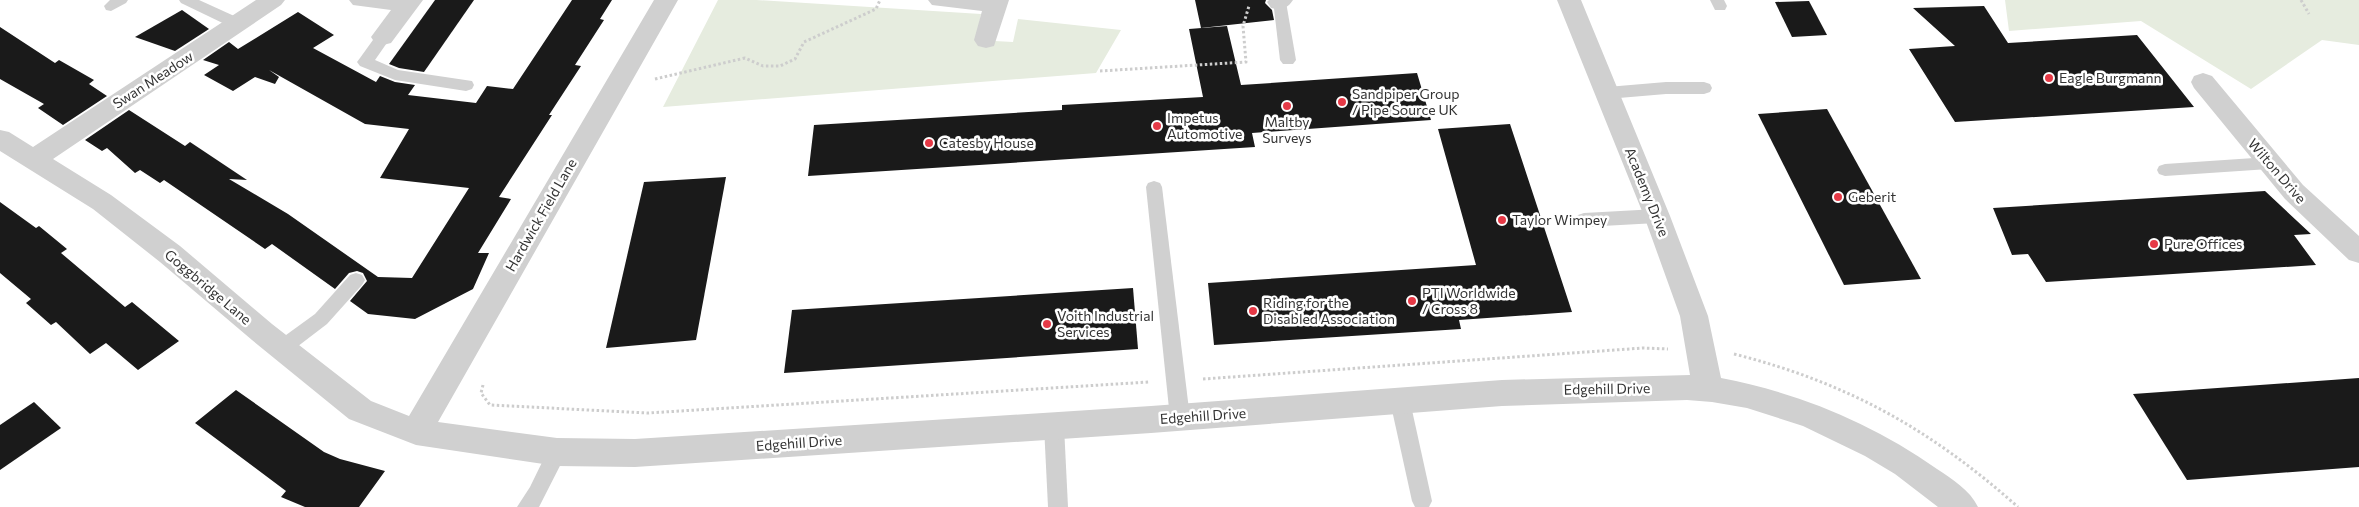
<svg xmlns="http://www.w3.org/2000/svg" width="2359" height="507" font-family="Commissioner,sans-serif">
	<rect width="100%" height="100%" fill="#fff"/>
	<g fill="#e6ecdf">
		<path d="M 718,0 L 756,0 L 981,14 L 976,40 L 1013,42 L 1018,19 L 1121,30 L 1096,73 L 663,107 Z"/>
		<path d="M 2005,0 L 2359,0 L 2359,45 L 2322,40 L 2251,89 L 2141,21 L 2009,31 Z"/>
	</g>
	<g fill="#1a1a1a">
		<path d="M 435,0 L 474,0 L 424,72 L 399,68 L 389,64 Z"/>
		<path d="M 572,0 L 612,0 L 600,19 L 604,20 L 575,65 L 581,66 L 549,115 L 552,115 L 499,197 L 511,199 L 478,253 L 489,253 L 473,289 L 415,319 L 368,314 L 350,301 L 367,281 L 363,273 L 357,271 L 349,273 L 335,289 L 272,244 L 265,249 L 164,180 L 160,183 L 140,170 L 135,173 L 107,148 L 102,151 L 85,140 L 129,110 L 185,146 L 190,142 L 247,180 L 229,179 L 288,214 L 378,277 L 412,278 L 469,188 L 380,178 L 409,129 L 365,124 L 269,70 L 279,77 L 275,84 L 255,77 L 233,91 L 204,75 L 219,65 L 203,60 L 229,42 L 238,49 L 298,12 L 334,35 L 313,48 L 376,82 L 380,76 L 395,82 L 415,85 L 408,95 L 476,103 L 487,86 L 513,89 Z"/>
		<path d="M 1195,0 L 1266,0 L 1265,3 L 1272,10 L 1274,20 L 1201,28 Z"/>
		<path d="M 1809,1 L 1827,35 L 1792,37 L 1775,2 Z"/>
		<path d="M 1984,6 L 2008,43 L 2137,35 L 2194,107 L 1955,122 L 1909,49 L 1955,46 L 1913,8 Z"/>
		<path d="M 182,10 L 209,29 L 175,51 L 135,37 Z"/>
		<path d="M 1227,26 L 1241,85 L 1417,73 L 1431,120 L 1252,133 L 1255,147 L 808,176 L 814,125 L 1062,110 L 1062,105 L 1203,97 L 1189,29 Z"/>
		<path d="M 0,27 L 55,63 L 59,60 L 94,80 L 89,84 L 107,96 L 63,125 L 38,108 L 44,104 L 0,79 Z"/>
		<path d="M 1827,109 L 1921,279 L 1844,285 L 1758,114 Z"/>
		<path d="M 1510,124 L 1572,312 L 1459,320 L 1461,329 L 1214,345 L 1208,283 L 1476,265 L 1438,129 Z"/>
		<path d="M 726,177 L 696,340 L 606,348 L 644,182 Z"/>
		<path d="M 2265,191 L 2311,234 L 2294,235 L 2316,265 L 2046,282 L 2028,254 L 2012,255 L 1993,208 Z"/>
		<path d="M 0,202 L 36,228 L 39,226 L 67,249 L 61,253 L 125,307 L 132,302 L 179,341 L 138,370 L 106,343 L 90,354 L 56,322 L 51,325 L 26,303 L 31,299 L 0,273 Z"/>
		<path d="M 1133,288 L 1138,349 L 784,373 L 792,310 Z"/>
		<path d="M 2359,378 L 2359,467 L 2187,480 L 2133,394 Z"/>
		<path d="M 236,390 L 324,452 L 340,459 L 385,471 L 359,507 L 305,507 L 281,497 L 286,491 L 195,423 Z"/>
		<path d="M 34,402 L 61,428 L 0,470 L 0,425 Z"/>
	</g>
	<g fill="none" stroke-linecap="round" stroke-linejoin="round">
		<g stroke="#cdcdcd" stroke-width="3" stroke-dasharray="2.5 2.5" stroke-linecap="butt">
			<path d="M 2301,0 L 2309,14"/>
			<path d="M 1100,71 L 1246,62 L 1243,26 L 1249,6"/>
			<path d="M 655,79 L 745,58 L 763,66 L 780,66 L 795,59 L 804,42 L 876,9 L 880,0"/>
			<path d="M 1734,354 C 1848,383 1930,429 2018,507"/>
			<path d="M 1203,379 L 1643,348 L 1668,349"/>
			<path d="M 483,385 L 481,393 L 490,405 L 648,413 L 1149,382"/>
		</g>
		<g fill="#d0d0d0" fill-rule="evenodd">
			<path d="M 110,0 L 128,0 L 126,3 L 111,11 L 106,10 L 104,6 Z"/>
			<path d="M 179,0 L 199,0 L 243,20 L 246,24 L 243,28 L 233,28 L 181,3 Z"/>
			<path d="M 1273,0 L 1285,0 L 1286,2 L 1296,60 L 1293,64 L 1283,64 L 1280,60 Z"/>
			<path d="M 1710,0 L 1724,0 L 1727,6 L 1725,10 L 1715,10 Z"/>
			<path d="M 383,32 L 388,33 L 391,37 L 375,60 L 398,70 L 472,81 L 474,85 L 472,89 L 466,91 L 395,80 L 360,66 L 357,62 L 360,58 L 378,33 Z"/>
			<path d="M 1666,82 L 1704,82 L 1710,84 L 1712,88 L 1710,92 L 1704,94 L 1666,94 L 1607,99 L 1601,97 L 1599,93 L 1601,89 L 1607,87 Z"/>
			<path d="M 2269,157 L 2275,159 L 2277,163 L 2275,167 L 2269,169 L 2165,176 L 2159,174 L 2157,170 L 2159,166 L 2165,164 Z"/>
			<path d="M 1154,181 L 1160,183 L 1162,187 L 1190,418 L 1187,424 L 1180,426 L 1173,424 L 1170,418 L 1146,187 L 1148,183 Z"/>
			<path d="M 1657,209 L 1663,211 L 1666,216 L 1663,221 L 1657,223 L 1584,227 L 1578,225 L 1575,220 L 1578,215 L 1584,213 Z"/>
			<path d="M 356,273 L 362,275 L 365,280 L 362,285 L 327,324 L 289,353 L 282,356 L 275,353 L 273,348 L 275,343 L 315,314 L 350,275 Z"/>
			<path d="M 1400,393 L 1407,395 L 1410,401 L 1432,501 L 1429,507 L 1415,507 L 1412,501 L 1390,401 L 1393,395 Z"/>
			<path d="M 1054,418 L 1061,420 L 1064,426 L 1068,507 L 1048,507 L 1044,426 L 1047,420 Z"/>
			<path d="M 557,443 L 564,446 L 567,452 L 539,507 L 517,507 L 530,487 L 550,446 Z"/>
		</g>
		<g fill="#d0d0d0" fill-rule="evenodd">
			<path d="M 256,0 L 285,0 L 281,5 L 53,159 L 111,195 L 180,246 L 272,324 L 371,401 L 409,416 L 654,0 L 678,0 L 438,422 L 557,438 L 635,439 L 1151,406 L 1502,380 L 1690,375 L 1680,316 L 1644,216 L 1557,0 L 1581,0 L 1670,216 L 1708,316 L 1721,378 C 1799,393 1872,423 1937,469 C 1952,479 1970,490 1978,507 L 1938,507 L 1895,474 L 1865,456 L 1803,426 L 1747,408 L 1712,402 L 1687,400 L 1502,406 L 1151,433 L 635,467 L 557,466 L 416,445 L 349,419 L 252,340 L 160,262 L 93,209 L 0,151 L 0,130 L 9,132 L 33,147 Z"/>
			<path d="M 349,0 L 423,0 L 391,43 L 383,45 L 375,43 L 371,37 L 391,10 L 353,5 Z"/>
			<path d="M 928,0 L 1009,0 L 994,46 L 986,48 L 978,46 L 974,40 L 982,11 L 932,5 Z"/>
			<path d="M 1269,0 L 1293,0 C 1287,9 1281,10 1271,8 L 1267,2 Z"/>
			<path d="M 2203,73 L 2212,76 L 2303,185 L 2359,236 L 2359,263 L 2349,260 L 2285,199 L 2194,88 L 2191,82 L 2194,76 Z"/>
		</g>
	</g>
	<g fill="#e63946" stroke="#fff" stroke-width="2">
		<circle cx="2049" cy="78" r="5"/>
		<circle cx="1342" cy="102" r="5"/>
		<circle cx="1287" cy="106" r="5"/>
		<circle cx="1157" cy="126" r="5"/>
		<circle cx="929" cy="143" r="5"/>
		<circle cx="1838" cy="197" r="5"/>
		<circle cx="1502" cy="220" r="5"/>
		<circle cx="2154" cy="244" r="5"/>
		<circle cx="1412" cy="301" r="5"/>
		<circle cx="1253" cy="311" r="5"/>
		<circle cx="1047" cy="324" r="5"/>
	</g>
	<g text-anchor="middle" stroke-width="5" stroke-linejoin="round" paint-order="stroke">
		<g font-size="14" fill="#333" stroke="#fff" text-anchor="start">
			<text x="2059" y="83">Eagle Burgmann</text>
			<text x="1352" y="99">Sandpiper Group<tspan x="1352" dy="16">/ Pipe Source UK</tspan></text>
			<text x="1167" y="123">Impetus<tspan x="1167" dy="16">Automotive</tspan></text>
			<text x="1287" y="127" text-anchor="middle">Maltby<tspan x="1287" dy="16">Surveys</tspan></text>
			<text x="939" y="148">Catesby House</text>
			<text x="1848" y="202">Geberit</text>
			<text x="1512" y="225">Taylor Wimpey</text>
			<text x="2164" y="249">Pure Offices</text>
			<text x="1422" y="298">PTI Worldwide<tspan x="1422" dy="16">/ Cross 8</tspan></text>
			<text x="1263" y="308">Riding for the<tspan x="1263" dy="16">Disabled Association</tspan></text>
			<text x="1057" y="321">Voith Industrial<tspan x="1057" dy="16">Services</tspan></text>
		</g>
		<g font-size="14" fill="#333" stroke="#fff">
			<text transform="translate(153 80) rotate(-33)" y="5">Swan Meadow</text>
			<text transform="translate(2277 171) rotate(49)" y="5">Wilton Drive</text>
			<text transform="translate(1647 192) rotate(68)" y="5">Academy Drive</text>
			<text transform="translate(541 215) rotate(-60)" y="5">Hardwick Field Lane</text>
			<text transform="translate(208 287) rotate(40)" y="5">Goggbridge Lane</text>
			<text transform="translate(1607 389) rotate(-1)" y="5">Edgehill Drive</text>
			<text transform="translate(1203 416) rotate(-4)" y="5">Edgehill Drive</text>
			<text transform="translate(799 443) rotate(-4)" y="5">Edgehill Drive</text>
		</g>
	</g>
</svg>
